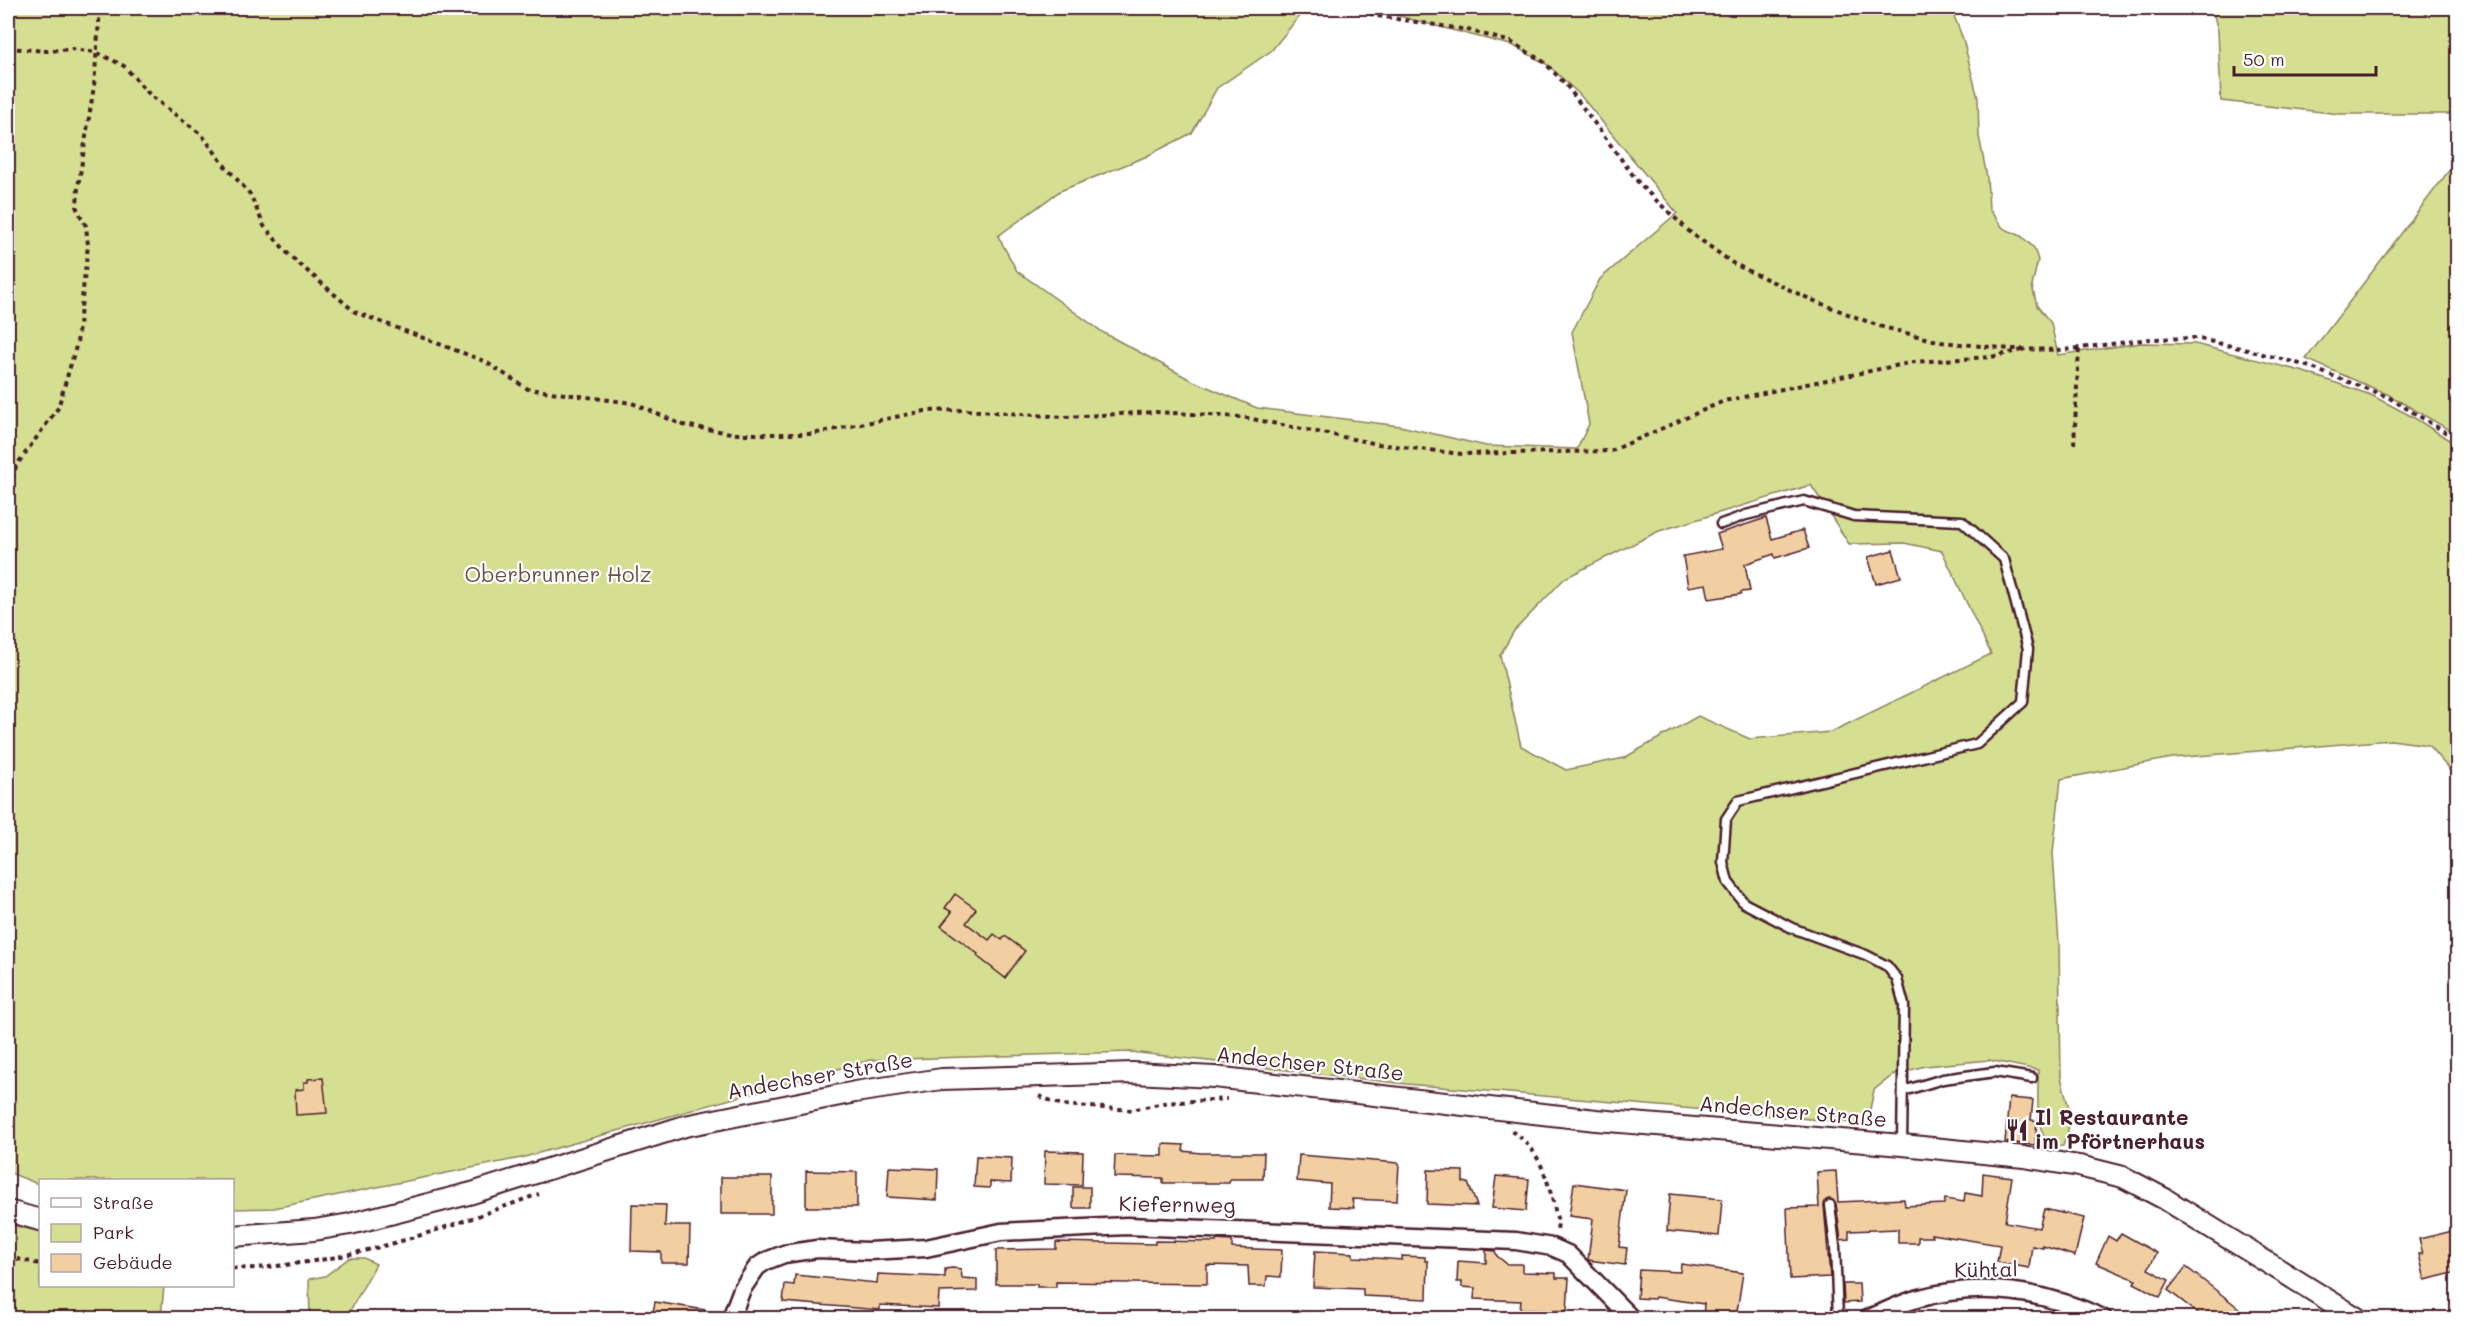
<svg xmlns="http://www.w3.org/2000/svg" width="2465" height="1326" font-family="Mali,sans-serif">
	<rect width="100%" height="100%" fill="#fff"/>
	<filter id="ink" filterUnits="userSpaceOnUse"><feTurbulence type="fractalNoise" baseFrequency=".0167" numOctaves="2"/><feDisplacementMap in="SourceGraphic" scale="12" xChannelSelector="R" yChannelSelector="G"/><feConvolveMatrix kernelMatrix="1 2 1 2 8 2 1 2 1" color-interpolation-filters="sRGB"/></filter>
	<g filter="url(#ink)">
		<g fill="#d4df92" stroke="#8f7f5e" stroke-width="1.5" fill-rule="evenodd">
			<path d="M 8,8 L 1306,8 L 1271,51 L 1217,88 L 1192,133 L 1145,157 L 1060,191 L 998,236 L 1017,271 L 1104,333 L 1191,380 L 1257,408 L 1400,426 L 1486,446 L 1577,449 L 1589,424 L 1572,332 L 1600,279 L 1677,213 L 1580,95 L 1548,65 L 1514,46 L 1413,20 L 1374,8 L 1951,8 L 1963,39 L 1978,98 L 1979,136 L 1987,177 L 1989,209 L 2003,228 L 2021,236 L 2034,248 L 2038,260 L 2032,286 L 2037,306 L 2051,323 L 2058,355 L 2141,343 L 2195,344 L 2301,371 L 2371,395 L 2413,417 L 2457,445 L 2457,786 L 2448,768 L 2428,745 L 2391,740 L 2172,758 L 2061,779 L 2053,853 L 2059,944 L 2061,1077 L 2070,1112 L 2068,1131 L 2063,1146 L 2051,1147 C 2033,1129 2039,1093 2038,1070 L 1989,1060 L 1925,1066 L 1893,1075 L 1874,1090 L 1867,1124 L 1406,1084 L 1131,1052 L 870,1060 L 521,1158 L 274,1208 L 233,1209 L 232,1180 L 40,1180 L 40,1185 L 8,1172 ZM 1811,485 L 1849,544 L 1904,543 L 1942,551 L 1991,654 L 1831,732 L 1750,739 L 1698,716 L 1624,758 L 1566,770 L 1521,746 L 1500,655 L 1514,631 L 1565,578 L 1659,531 Z"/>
			<path d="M 2212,8 L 2457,8 L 2457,114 L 2340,114 L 2221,101 L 2218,31 Z"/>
			<path d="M 2457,160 L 2458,417 L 2451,431 L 2389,395 L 2306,359 Z"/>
			<path d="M 8,1224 L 40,1232 L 40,1286 L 164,1286 L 161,1318 L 8,1318 Z"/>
			<path d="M 349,1258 L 364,1258 L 376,1264 L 346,1318 L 310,1318 L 309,1279 L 325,1276 Z"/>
		</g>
		<g fill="#f2cfa3" stroke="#4a1f2b" stroke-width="1.5">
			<path d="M 1766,518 L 1772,539 L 1803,530 L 1809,548 L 1775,558 L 1774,554 L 1745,564 L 1750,591 L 1741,592 L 1741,594 L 1709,599 L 1706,584 L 1688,587 L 1683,556 L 1722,549 L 1717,534 Z"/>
			<path d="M 1893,550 L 1901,577 L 1876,584 L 1868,557 Z"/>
			<path d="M 955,894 L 976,909 L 966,923 L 989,940 L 994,934 L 1002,940 L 1005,936 L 1025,951 L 1005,978 L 977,956 L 978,954 L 941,926 L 952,912 L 945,908 Z"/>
			<path d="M 323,1078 L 327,1113 L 296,1115 L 295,1090 L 304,1089 L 304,1082 L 308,1082 L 308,1079 Z"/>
			<path d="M 2009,1098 L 2033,1100 L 2031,1120 L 2037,1121 L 2035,1145 L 2005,1142 Z"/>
			<path d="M 1163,1144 L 1184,1145 L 1183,1151 L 1201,1153 L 1264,1153 L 1263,1179 L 1230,1179 L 1229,1183 L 1163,1183 L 1163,1178 L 1114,1177 L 1115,1155 L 1163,1156 Z"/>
			<path d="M 1045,1151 L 1083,1152 L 1082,1185 L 1044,1184 Z"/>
			<path d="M 1299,1155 L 1399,1163 L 1397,1201 L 1352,1199 L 1354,1208 L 1329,1207 L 1330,1184 L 1297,1181 Z"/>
			<path d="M 976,1156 L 1012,1158 L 1011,1183 L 990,1182 L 990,1188 L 974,1187 Z"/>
			<path d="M 889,1167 L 938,1169 L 937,1200 L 887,1197 Z"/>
			<path d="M 1428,1170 L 1463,1171 L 1463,1182 L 1468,1183 L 1477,1206 L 1427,1204 Z"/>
			<path d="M 806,1171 L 857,1172 L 857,1207 L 806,1207 Z"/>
			<path d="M 1836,1171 L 1838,1202 L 1904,1199 L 1905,1206 L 1944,1204 L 1945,1199 L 1964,1202 L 1965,1193 L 1982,1196 L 1983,1173 L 2012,1177 L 2005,1222 L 2039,1228 L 2044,1209 L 2084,1218 L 2075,1256 L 2043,1246 L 2043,1248 L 2032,1246 L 2029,1268 L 1997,1262 L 2000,1245 L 1931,1234 L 1932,1237 L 1918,1237 L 1918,1243 L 1898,1243 L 1898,1229 L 1849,1231 L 1849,1239 L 1841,1240 L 1836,1204 L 1830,1199 L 1826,1200 L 1824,1205 L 1830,1277 L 1790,1279 L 1787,1208 L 1819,1207 L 1817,1172 Z"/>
			<path d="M 1496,1176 L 1529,1179 L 1526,1211 L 1492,1208 Z"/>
			<rect x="721" y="1177" width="51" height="37"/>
			<path d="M 1574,1183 L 1626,1190 L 1619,1247 L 1627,1248 L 1625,1265 L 1588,1260 L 1593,1219 L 1569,1216 Z"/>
			<rect x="1073" y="1187" width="17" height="21"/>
			<path d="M 1670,1194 L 1722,1199 L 1719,1236 L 1667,1231 Z"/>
			<path d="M 632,1204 L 666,1205 L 665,1226 L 690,1226 L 689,1263 L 661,1263 L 661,1252 L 631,1251 Z"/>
			<path d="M 2457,1230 L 2457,1272 L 2425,1280 L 2419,1254 L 2423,1254 L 2419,1239 Z"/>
			<path d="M 2121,1233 L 2157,1253 L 2148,1269 L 2169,1280 L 2160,1297 L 2134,1283 L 2136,1280 L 2096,1263 L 2108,1236 L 2116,1241 Z"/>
			<path d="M 1216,1240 L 1232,1241 L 1232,1248 L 1282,1250 L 1281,1277 L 1267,1276 L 1266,1286 L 1249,1286 L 1248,1266 L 1207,1265 L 1207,1284 L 1056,1282 L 1056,1287 L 1037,1287 L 1037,1284 L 996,1284 L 996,1250 L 1056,1249 L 1056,1242 L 1155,1244 L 1155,1241 L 1216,1242 Z"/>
			<path d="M 1486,1250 L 1495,1251 L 1497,1256 L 1507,1264 L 1522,1264 L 1522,1272 L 1556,1273 L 1556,1278 L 1569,1278 L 1567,1311 L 1520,1310 L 1521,1301 L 1474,1299 L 1475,1288 L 1462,1287 L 1462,1282 L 1457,1282 L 1458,1261 L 1486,1263 Z"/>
			<path d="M 1315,1251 L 1353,1253 L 1353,1257 L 1375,1258 L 1402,1260 L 1402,1256 L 1425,1257 L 1425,1261 L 1428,1261 L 1427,1299 L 1363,1296 L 1363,1289 L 1313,1287 Z"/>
			<path d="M 1681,1264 L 1743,1273 L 1736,1318 L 1703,1318 L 1704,1304 L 1655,1297 L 1654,1299 L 1637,1298 L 1639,1270 L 1680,1272 Z"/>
			<path d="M 2186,1267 L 2235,1305 L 2249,1318 L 2204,1318 L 2168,1290 Z"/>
			<path d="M 952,1268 L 961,1269 L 962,1278 L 977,1279 L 977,1291 L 939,1292 L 938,1308 L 880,1305 L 880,1310 L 783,1302 L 785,1284 L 794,1285 L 795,1275 L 877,1283 L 878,1274 L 945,1277 L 945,1269 Z"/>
			<path d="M 1843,1284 L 1859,1284 L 1860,1302 L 1844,1303 Z"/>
			<path d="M 655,1302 L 705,1310 L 704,1318 L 652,1318 Z"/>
		</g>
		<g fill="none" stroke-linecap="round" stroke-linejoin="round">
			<g stroke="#4a1f2b" stroke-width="13">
				<g id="service">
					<path d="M 1721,524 L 1746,515 L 1804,501 L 1854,516 L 1962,521 L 2004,559 L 2028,649 L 2023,702 L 1977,744 L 1738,801 L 1726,819 L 1723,862 L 1728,882 L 1744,903 L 1792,928 L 1866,955 L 1887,966 L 1897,979 L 1904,1005 L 1902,1145"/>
					<path d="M 1903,1091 L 1943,1079 L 1995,1072 L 2032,1078"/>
					<path d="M 1830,1205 L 1835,1246 L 1838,1318"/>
				</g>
			</g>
			<g stroke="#4a1f2b" stroke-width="21">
				<g id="minor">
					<path d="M 731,1318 L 742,1289 L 757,1267 L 766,1261 L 784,1254 L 817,1249 L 868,1251 L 926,1248 L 1001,1232 L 1127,1226 L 1516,1241 L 1552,1247 L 1568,1254 L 1631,1318"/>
					<path d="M 1869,1318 C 1885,1312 1903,1302 1920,1298 C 1983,1281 2044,1291 2103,1318"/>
				</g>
			</g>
			<g stroke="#4a1f2b" stroke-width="24">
				<g id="tertiary">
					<path d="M 8,1211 L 40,1220"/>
					<path d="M 232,1236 L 314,1230 L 350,1224 L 472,1193 L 685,1126 L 855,1092 L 942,1079 L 1133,1073 L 1214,1077 L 1596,1120 L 1902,1145 L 2024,1157 L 2079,1166 L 2123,1177 L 2165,1199 L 2357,1318"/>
				</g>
			</g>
			<g stroke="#4a1f2b" stroke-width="4" stroke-dasharray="4.5 4.5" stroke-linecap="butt">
				<path d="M 1352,8 L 1378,16 L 1468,30 L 1511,42 L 1544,62 L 1567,86 L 1641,186 L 1691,233 L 1734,264 L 1812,300 L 1879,326 L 1941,342 L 2011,349 L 2064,350 L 2150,339 L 2196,338 L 2240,348 L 2304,365 L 2388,397 L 2458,440"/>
				<path d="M 8,48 L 47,51 L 71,49 L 96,52 L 124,66 L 151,96 L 202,135 L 225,166 L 250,194 L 264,226 L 290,256 L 355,312 L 484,361 L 528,389 L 632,403 L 683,425 L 737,434 L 812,434 L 925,411 L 965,410 L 1065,417 L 1156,412 L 1242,417 L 1378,444 L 1462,454 L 1611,451 L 1724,401 L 1914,362 L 1991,357 L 2027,349"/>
				<path d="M 2074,444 L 2079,348"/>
				<path d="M 8,496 L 16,466 L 58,408 L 77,343 L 88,245 L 86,226 L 77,209 L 78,187 L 94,86 L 100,8"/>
				<path d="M 1039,1096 L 1062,1105 L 1132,1110 L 1163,1103 L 1227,1099"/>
				<path d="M 1511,1131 C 1544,1150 1549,1188 1558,1222 L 1557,1231"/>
				<path d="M 8,1257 L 40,1264"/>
				<path d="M 232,1268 C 253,1269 272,1267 292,1264 C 377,1254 459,1223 539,1194"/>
				<path d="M 2386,1316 L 2392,1318"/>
			</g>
			<use href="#service" stroke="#fff" stroke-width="8"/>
			<use href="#minor" stroke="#fff" stroke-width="16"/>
			<use href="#tertiary" stroke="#fff" stroke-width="20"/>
		</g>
	</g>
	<defs>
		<g id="restaurant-bare" transform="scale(1.8)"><path d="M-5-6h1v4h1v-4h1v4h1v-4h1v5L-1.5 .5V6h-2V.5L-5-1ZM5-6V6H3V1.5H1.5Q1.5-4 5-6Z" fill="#4a1f2b" stroke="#fff" stroke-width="2.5" paint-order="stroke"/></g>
	</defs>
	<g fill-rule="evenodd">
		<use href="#restaurant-bare" x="2017" y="1130"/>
	</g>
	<g text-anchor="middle" stroke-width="4.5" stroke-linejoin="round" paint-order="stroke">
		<g font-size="21" fill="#6c4f45" stroke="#fff">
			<text x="558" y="582">Oberbrunner Holz</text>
		</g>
		<g font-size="21" fill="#4a1f2b" stroke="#fff">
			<text transform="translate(1310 1064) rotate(6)" y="7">Andechser Straße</text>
			<text transform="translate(820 1076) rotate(-10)" y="7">Andechser Straße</text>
			<text transform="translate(1793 1112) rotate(5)" y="7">Andechser Straße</text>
			<text transform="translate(1177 1205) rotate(1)" y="7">Kiefernweg</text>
			<text transform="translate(1986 1270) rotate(-1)" y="7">Kühtal</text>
		</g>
		<g font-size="21" font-weight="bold" fill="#4a1f2b" stroke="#fff" text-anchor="start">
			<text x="2035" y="1125">Il Restaurante<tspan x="2035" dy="24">im Pförtnerhaus</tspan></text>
		</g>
	</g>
	<rect width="2465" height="1326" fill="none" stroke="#fff" stroke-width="30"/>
	<rect x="15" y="15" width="2435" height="1296" fill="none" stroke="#4a1f2b" stroke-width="2" filter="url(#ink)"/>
	<rect x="39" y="1179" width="195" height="108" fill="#ffffff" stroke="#b7a5aa" stroke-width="1.5"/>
	<rect x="51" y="1198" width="30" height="9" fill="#ffffff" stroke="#b7a5aa" stroke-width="1.5"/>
	<text x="93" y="1209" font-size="18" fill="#4a1f2b">Straße</text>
	<rect x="51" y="1224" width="30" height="18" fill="#d4df92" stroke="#b7a5aa" stroke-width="1.5"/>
	<text x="93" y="1239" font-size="18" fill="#4a1f2b">Park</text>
	<rect x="51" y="1254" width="30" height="18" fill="#f2cfa3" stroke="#b7a5aa" stroke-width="1.5"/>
	<text x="93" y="1269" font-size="18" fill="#4a1f2b">Gebäude</text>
	<path d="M2234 66v9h142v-9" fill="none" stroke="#4a1f2b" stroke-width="3"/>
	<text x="2243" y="66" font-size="18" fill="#4a1f2b" stroke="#ffffff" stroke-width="4.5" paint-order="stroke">50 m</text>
</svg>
